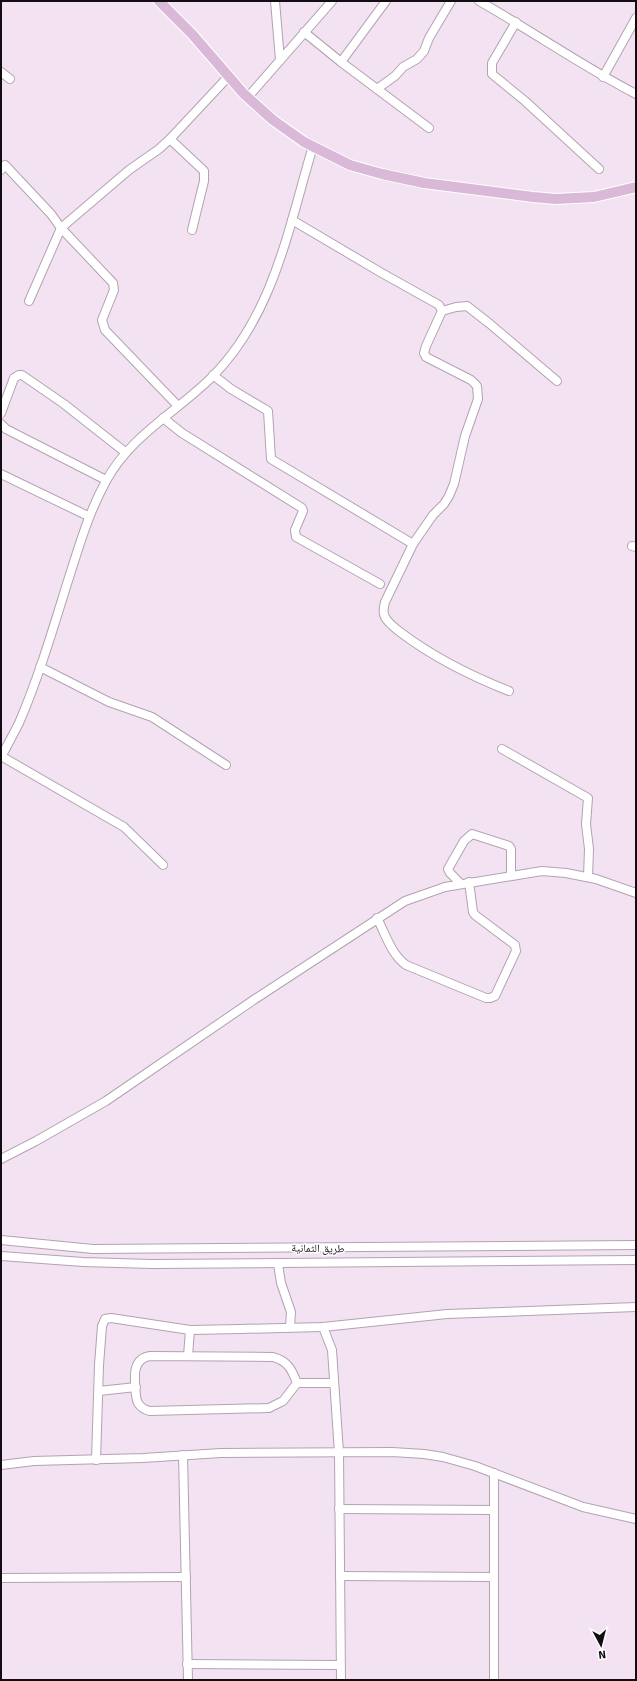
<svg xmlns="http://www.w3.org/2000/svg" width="637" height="1681" font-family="Signika,'Noto Naskh Arabic',sans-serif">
	<rect width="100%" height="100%" fill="#f3e3f2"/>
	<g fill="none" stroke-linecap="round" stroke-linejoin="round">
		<g stroke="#b2a3b1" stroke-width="10">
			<g id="minor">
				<path d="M 275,1 L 280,60"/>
				<path d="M 479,1 C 532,31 582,66 636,94"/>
				<path d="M 516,22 L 492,63 L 492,74 L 525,101 L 599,169"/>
				<path d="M 304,32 L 341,62 L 429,128"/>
				<path d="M 341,62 L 386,1"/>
				<path d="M 1,72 L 10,79"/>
				<path d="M 603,77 L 636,18"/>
				<path d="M 377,89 L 395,76 L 403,67 L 417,59 L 424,51 L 429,38 L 451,1"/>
				<path d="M 248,97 L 332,1"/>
				<path d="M 170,139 L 204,171 L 204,181 L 192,230"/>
				<path d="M 1,170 L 5,165 L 51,214 L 61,228 L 129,170 L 159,149 L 170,139 L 228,77"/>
				<path d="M 292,220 L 380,272 L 439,305 L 442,311 L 426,346 L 424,353 L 426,357 L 471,380 L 477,386 L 478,399 L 465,436 L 454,484 L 449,496 L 444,504 L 433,515 L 413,544 L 385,602 C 384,607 382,612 385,617 C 388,623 395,628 400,632 C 433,657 471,676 509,691"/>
				<path d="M 29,301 L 61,228 L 113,283 L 114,290 L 102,320 L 105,330 L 178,406"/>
				<path d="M 442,311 L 456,307 L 467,306 L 490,324 L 557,381"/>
				<path d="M 213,375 L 231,389 L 268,411 L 271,459 L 413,544"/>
				<path d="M 1,413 L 14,378 L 19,375 L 22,375 L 64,404 L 125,452"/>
				<path d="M 163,418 L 182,433 L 302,508 L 303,511 L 295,530 L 296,537 L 380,584"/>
				<path d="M 1,424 L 6,429 L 106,480"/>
				<path d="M 1,474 L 88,516"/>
				<path d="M 632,546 L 636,547"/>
				<path d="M 40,667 L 109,702 L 152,717 L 226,765"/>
				<path d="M 502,749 L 588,798 L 586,824 L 589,849 L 588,877"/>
				<path d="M 1,756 L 124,827 L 163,865"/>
				<path d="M 1,757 C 7,746 13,735 19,723 C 38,679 52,632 66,587 C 78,550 87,516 106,481 C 131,435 177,412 213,376 C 274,314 289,226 313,146"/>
				<path d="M 461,884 L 450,873 L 448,869 L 464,841 L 472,834 L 509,846 L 511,849 L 511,875"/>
				<path d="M 377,918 C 386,935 391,954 406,965 L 486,998 L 490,998 L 495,996 L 516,951 L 515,945 L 475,915 L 473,912 L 469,882"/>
				<path d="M 1,1159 L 36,1141 L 106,1101 L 255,999 L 405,901 L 445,887 L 542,871 L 566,873 L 596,879 L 636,893"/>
				<path d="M 1,1240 L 93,1249 L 636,1245"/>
				<path d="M 1,1256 L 83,1262 L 152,1264 L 636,1260"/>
				<path d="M 278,1264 L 281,1283 L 291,1312 L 290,1327"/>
				<path d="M 323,1327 L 332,1350 L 339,1453 L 341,1680"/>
				<path d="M 150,1356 L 273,1357 C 288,1361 292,1370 297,1383 L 283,1401 L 269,1408 L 150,1411 C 145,1410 141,1408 138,1403 C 135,1398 134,1374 136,1368 C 138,1361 143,1357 150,1356 Z"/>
				<path d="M 188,1356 L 190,1330"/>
				<path d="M 297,1383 L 334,1383"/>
				<path d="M 99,1391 L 136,1387"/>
				<path d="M 183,1455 L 188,1680"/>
				<path d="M 96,1460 L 99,1365 L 102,1326 L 105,1319 L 111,1318 L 190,1330 L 240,1329 L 323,1327 L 447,1314 L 636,1307"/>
				<path d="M 1,1465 L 34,1461 L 143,1458 L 221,1453 L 392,1452 L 424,1454 L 443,1457 L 475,1466 L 583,1507 L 636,1519"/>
				<path d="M 339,1509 L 494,1510"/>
				<path d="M 340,1576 L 493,1577"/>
				<path d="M 1,1578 L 186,1577"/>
				<path d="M 187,1664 L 340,1665"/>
				<path d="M 494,1680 L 494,1473"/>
			</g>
		</g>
		<g stroke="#fff" stroke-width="12">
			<path id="major" d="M 159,1 L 192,34 L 243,93 L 273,120 L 304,142 L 350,165 L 382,174 L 424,183 L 533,197 L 556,199 L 594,197 L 636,187"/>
		</g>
		<use href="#minor" stroke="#fff" stroke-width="8"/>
		<use href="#major" stroke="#d9b8d8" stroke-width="10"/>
	</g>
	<g text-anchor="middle" stroke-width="3" stroke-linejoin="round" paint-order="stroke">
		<g font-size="11" fill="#120d12" stroke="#fff">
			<text transform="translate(318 1248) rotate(1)" y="4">طريق الثمانية</text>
		</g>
	</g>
	<rect width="637" height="1681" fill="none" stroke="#120d12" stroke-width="4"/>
	<g transform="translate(601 1645) rotate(173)" stroke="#ffffff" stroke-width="3" paint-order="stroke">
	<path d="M0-3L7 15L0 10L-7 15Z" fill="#120d12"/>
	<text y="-6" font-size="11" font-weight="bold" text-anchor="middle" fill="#120d12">N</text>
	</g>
</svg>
